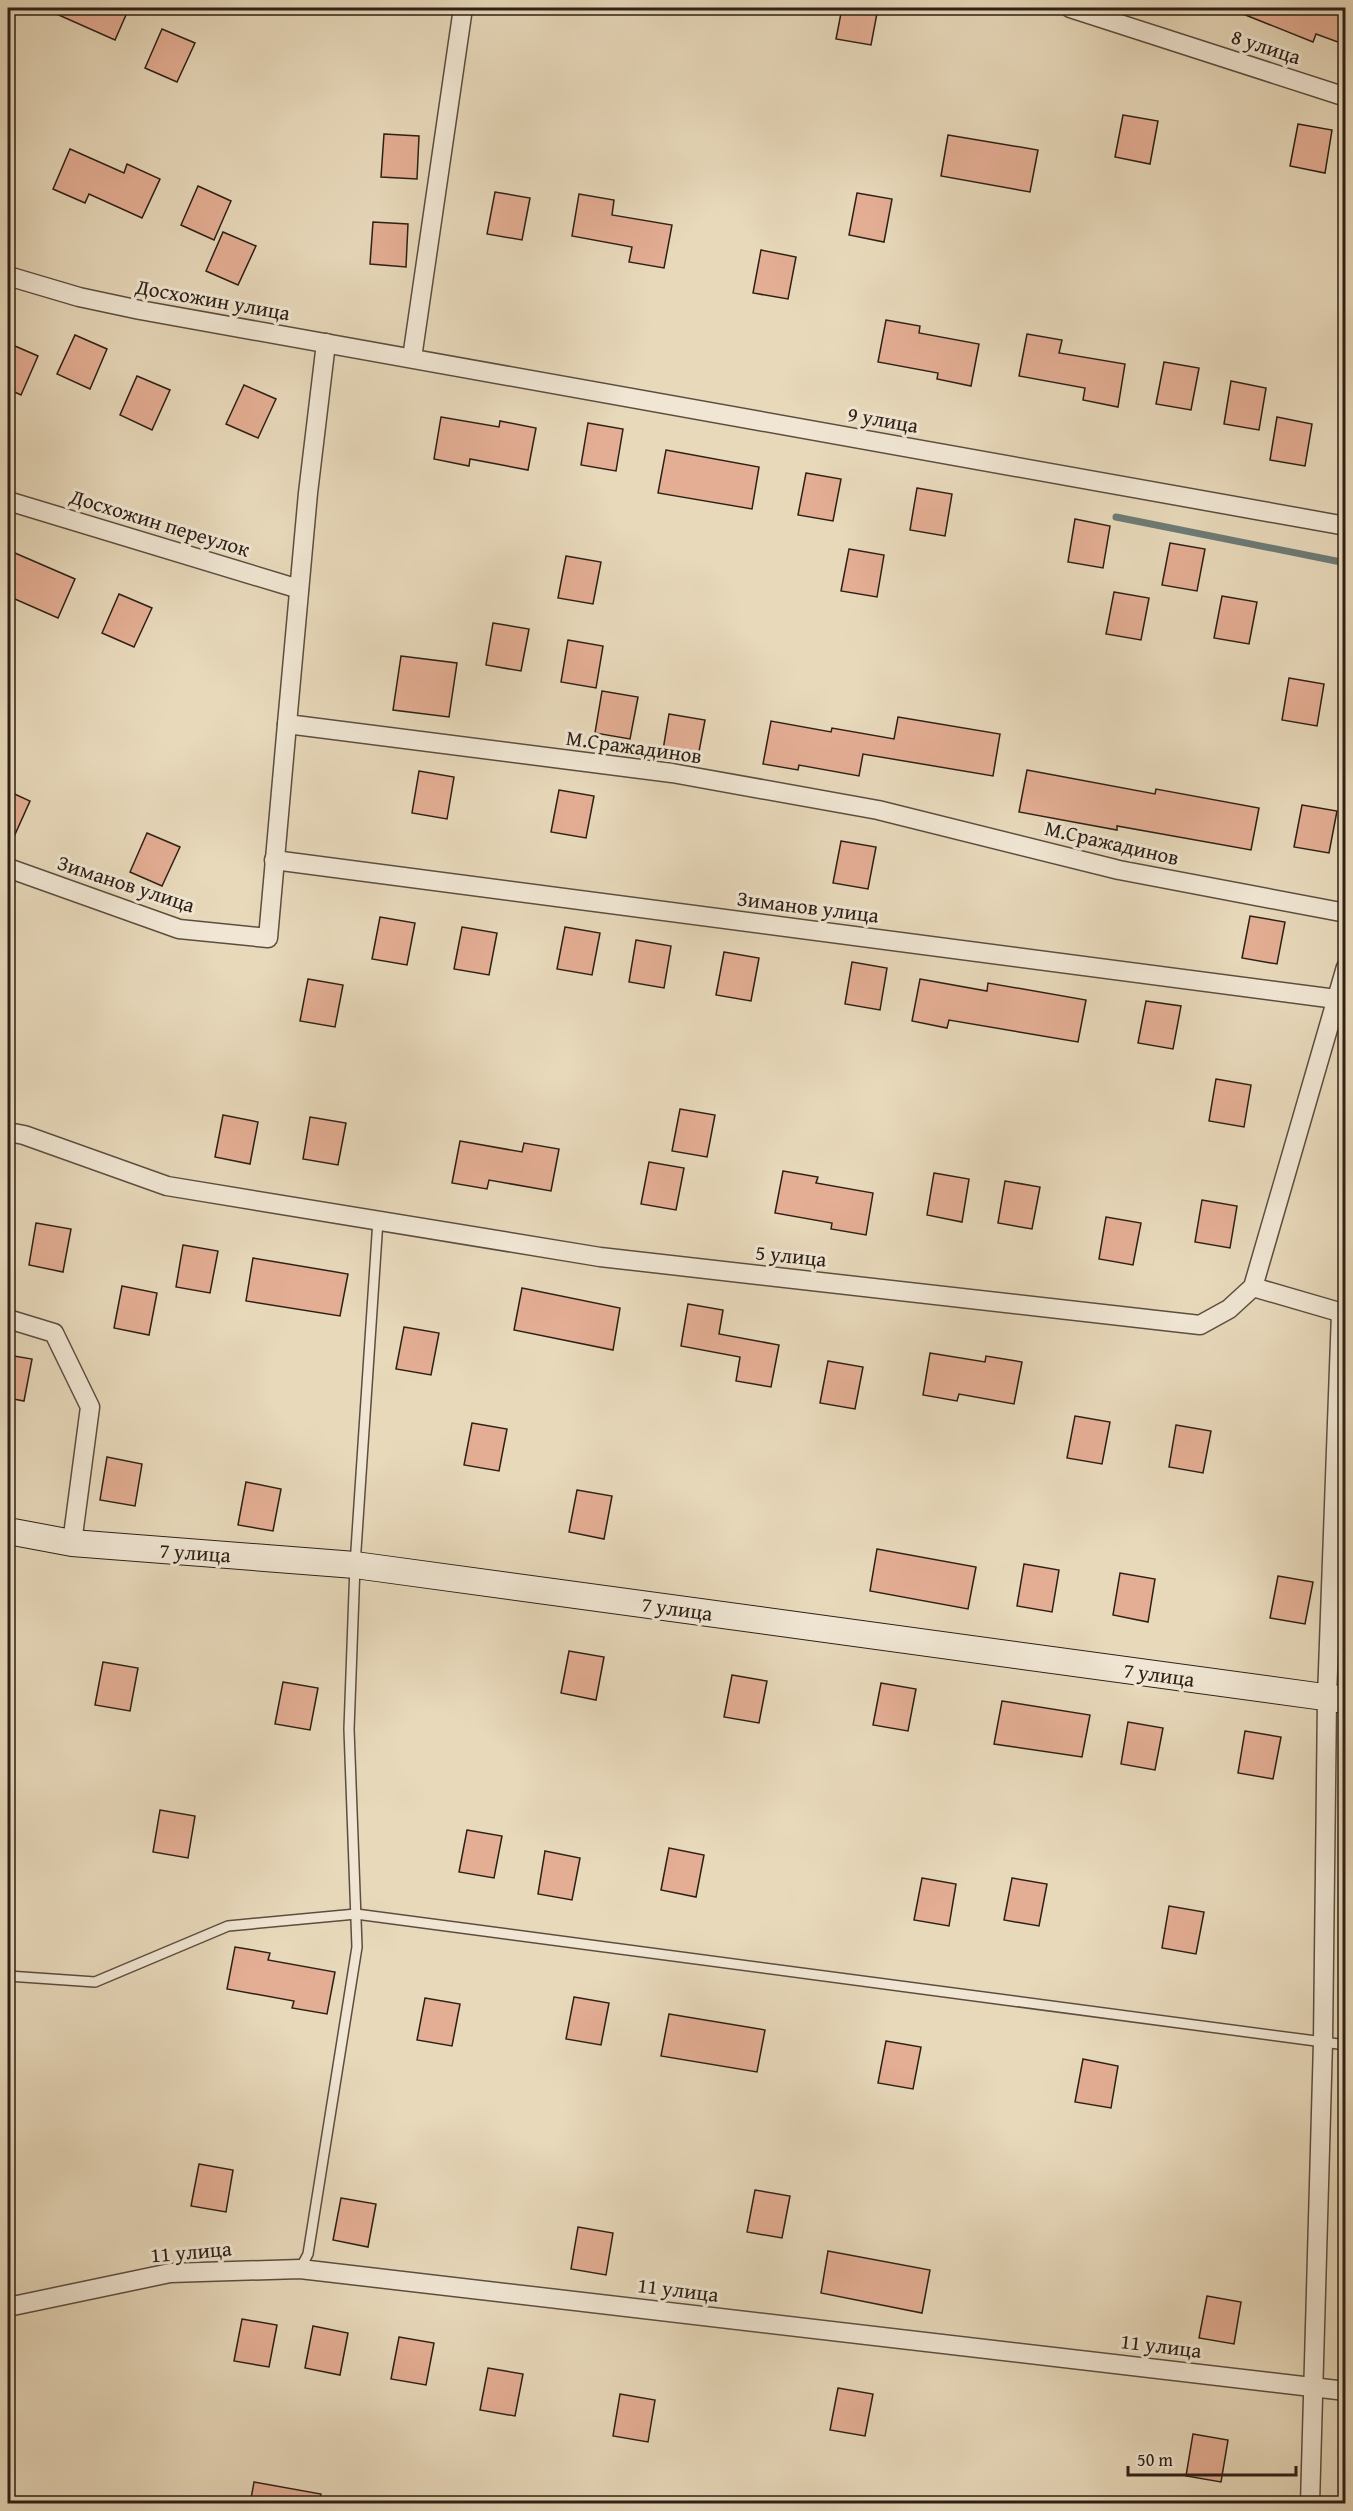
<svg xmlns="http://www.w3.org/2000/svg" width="1353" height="2511" font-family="'Gentium Book Plus',serif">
	<rect width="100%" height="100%" fill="#e8d9bb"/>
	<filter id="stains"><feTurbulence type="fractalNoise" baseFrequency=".00333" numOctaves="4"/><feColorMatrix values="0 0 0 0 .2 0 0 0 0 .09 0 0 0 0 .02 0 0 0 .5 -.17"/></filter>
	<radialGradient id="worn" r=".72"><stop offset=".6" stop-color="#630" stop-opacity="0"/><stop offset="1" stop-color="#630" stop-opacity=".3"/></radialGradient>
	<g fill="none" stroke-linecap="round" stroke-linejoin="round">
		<path stroke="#6d7c77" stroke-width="7" d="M 1116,517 L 1346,563"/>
	</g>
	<g fill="#e4ae94" stroke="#2d2016" stroke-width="1.5">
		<path d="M 43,8 L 129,8 L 115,40 Z"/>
		<path d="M 842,8 L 878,8 L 871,45 L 836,39 Z"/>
		<path d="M 1228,8 L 1346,8 L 1346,45 L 1316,34 L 1313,42 Z"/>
		<path d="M 162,29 L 195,43 L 177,82 L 145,68 Z"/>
		<path d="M 1123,115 L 1158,121 L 1150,164 L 1115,157 Z"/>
		<path d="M 1298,124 L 1332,130 L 1325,173 L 1290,166 Z"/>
		<path d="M 384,134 L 419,136 L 417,179 L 381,177 Z"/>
		<path d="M 948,135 L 1038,150 L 1030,192 L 941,176 Z"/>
		<path d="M 70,149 L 124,173 L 127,164 L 160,179 L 142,218 L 89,194 L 85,203 L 53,189 Z"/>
		<path d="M 198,186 L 231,201 L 214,240 L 181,225 Z"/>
		<path d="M 495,192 L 530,198 L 522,240 L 487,234 Z"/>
		<path d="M 857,193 L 892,199 L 884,242 L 849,235 Z"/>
		<path d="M 579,194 L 614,200 L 612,215 L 672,225 L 664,268 L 629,262 L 632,247 L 572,236 Z"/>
		<path d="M 373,222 L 408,224 L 406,267 L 370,264 Z"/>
		<path d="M 223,232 L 256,246 L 238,285 L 206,271 Z"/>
		<path d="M 761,250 L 796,257 L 788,299 L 753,293 Z"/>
		<path d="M 886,320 L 920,326 L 919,333 L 979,344 L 971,386 L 937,379 L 938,373 L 878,362 Z"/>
		<path d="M 1027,334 L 1062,340 L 1059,353 L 1125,364 L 1118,407 L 1083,400 L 1085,388 L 1019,376 Z"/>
		<path d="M 75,335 L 107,349 L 90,389 L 57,374 Z"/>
		<path d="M 8,343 L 38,356 L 21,395 L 8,389 Z"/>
		<path d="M 1164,362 L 1199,368 L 1191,410 L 1156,404 Z"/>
		<path d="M 137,376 L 170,390 L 152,430 L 120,415 Z"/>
		<path d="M 1231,381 L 1266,388 L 1259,430 L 1224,424 Z"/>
		<path d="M 244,385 L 276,399 L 258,438 L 226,424 Z"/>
		<path d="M 441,417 L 499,427 L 500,421 L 536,428 L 528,470 L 470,459 L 469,466 L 434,459 Z"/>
		<path d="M 1277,417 L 1312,424 L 1305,466 L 1270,460 Z"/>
		<path d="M 588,423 L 623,429 L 616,471 L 581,465 Z"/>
		<path d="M 666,450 L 759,467 L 752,509 L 658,493 Z"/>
		<path d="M 806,473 L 841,479 L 833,521 L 798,515 Z"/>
		<path d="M 917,488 L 952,494 L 945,536 L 910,530 Z"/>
		<path d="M 1075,519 L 1110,526 L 1103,568 L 1068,562 Z"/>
		<path d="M 1170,543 L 1205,549 L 1197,591 L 1162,585 Z"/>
		<path d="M 849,549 L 884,555 L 877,597 L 841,591 Z"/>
		<path d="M 8,550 L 75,579 L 58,618 L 8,596 Z"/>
		<path d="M 566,556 L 601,562 L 593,604 L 558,598 Z"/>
		<path d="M 1114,592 L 1149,598 L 1141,640 L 1106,634 Z"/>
		<path d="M 119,594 L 152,608 L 134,647 L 102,633 Z"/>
		<path d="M 1222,596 L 1257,602 L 1249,644 L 1214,638 Z"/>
		<path d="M 493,623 L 529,629 L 521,671 L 486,665 Z"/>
		<path d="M 568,640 L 603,646 L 596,688 L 561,682 Z"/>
		<path d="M 401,656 L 457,663 L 449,717 L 393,710 Z"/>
		<path d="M 1289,678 L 1324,684 L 1317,726 L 1282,720 Z"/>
		<path d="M 602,691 L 638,697 L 630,739 L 595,733 Z"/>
		<path d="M 669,714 L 705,720 L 697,762 L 662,756 Z"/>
		<path d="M 898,717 L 1000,734 L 993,776 L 863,754 L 859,776 L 799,765 L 798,770 L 763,764 L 771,721 L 831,732 L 832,728 L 894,739 Z"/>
		<path d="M 1027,770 L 1155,794 L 1156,789 L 1259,808 L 1251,850 L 1117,826 L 1117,830 L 1019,812 Z"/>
		<path d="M 419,771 L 454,777 L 447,819 L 412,813 Z"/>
		<path d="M 559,790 L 594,796 L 586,838 L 551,832 Z"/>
		<path d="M 8,791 L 30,801 L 8,850 Z"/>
		<path d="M 1302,805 L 1337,811 L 1329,853 L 1294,847 Z"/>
		<path d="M 147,833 L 180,847 L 162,886 L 130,872 Z"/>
		<path d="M 841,841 L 876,847 L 868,889 L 833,883 Z"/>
		<path d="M 1250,916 L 1285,922 L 1277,964 L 1242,958 Z"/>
		<path d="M 380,917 L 415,923 L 407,965 L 372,959 Z"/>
		<path d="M 462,927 L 497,933 L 489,975 L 454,969 Z"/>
		<path d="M 565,927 L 600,933 L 592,975 L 557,969 Z"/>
		<path d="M 636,940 L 671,946 L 664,988 L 629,982 Z"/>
		<path d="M 724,952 L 759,958 L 751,1001 L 716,995 Z"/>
		<path d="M 852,962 L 887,968 L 880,1010 L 845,1004 Z"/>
		<path d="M 308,979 L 343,985 L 335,1027 L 300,1021 Z"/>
		<path d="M 920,979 L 987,991 L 988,983 L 1086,1000 L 1078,1042 L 949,1020 L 947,1028 L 912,1021 Z"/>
		<path d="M 1146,1001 L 1181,1006 L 1173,1049 L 1138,1043 Z"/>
		<path d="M 1216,1079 L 1251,1085 L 1244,1127 L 1209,1121 Z"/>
		<path d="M 680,1109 L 715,1115 L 707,1157 L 672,1151 Z"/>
		<path d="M 223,1115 L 258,1122 L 250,1164 L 215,1157 Z"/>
		<path d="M 310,1117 L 346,1123 L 338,1165 L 303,1159 Z"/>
		<path d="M 460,1141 L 522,1152 L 524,1143 L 559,1149 L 551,1191 L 489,1180 L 487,1189 L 452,1183 Z"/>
		<path d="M 649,1162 L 684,1168 L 676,1210 L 641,1204 Z"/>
		<path d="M 783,1171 L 818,1177 L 816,1183 L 873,1193 L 866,1235 L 831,1229 L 832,1223 L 775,1213 Z"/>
		<path d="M 934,1173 L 969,1179 L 962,1222 L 927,1215 Z"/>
		<path d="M 1005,1181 L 1040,1187 L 1032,1229 L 998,1223 Z"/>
		<path d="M 1202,1200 L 1237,1206 L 1230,1248 L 1195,1242 Z"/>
		<path d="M 1106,1217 L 1141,1223 L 1133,1265 L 1099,1259 Z"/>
		<path d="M 36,1223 L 71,1229 L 63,1272 L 29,1265 Z"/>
		<path d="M 183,1245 L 218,1251 L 210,1293 L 176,1287 Z"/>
		<path d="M 253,1258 L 348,1274 L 340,1316 L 246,1301 Z"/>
		<path d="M 122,1286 L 157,1293 L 149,1335 L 114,1328 Z"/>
		<path d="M 522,1288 L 620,1308 L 613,1350 L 514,1330 Z"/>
		<path d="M 688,1304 L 723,1310 L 719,1334 L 779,1345 L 771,1387 L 736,1381 L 740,1357 L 681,1346 Z"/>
		<path d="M 404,1327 L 439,1333 L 431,1375 L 396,1369 Z"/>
		<path d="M 930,1353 L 985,1362 L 986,1356 L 1022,1362 L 1014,1404 L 959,1394 L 957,1401 L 923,1395 Z"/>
		<path d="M 8,1355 L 32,1359 L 24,1401 L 8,1398 Z"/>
		<path d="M 828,1361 L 863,1367 L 855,1409 L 820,1403 Z"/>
		<path d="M 1075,1416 L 1110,1422 L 1102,1464 L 1067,1458 Z"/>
		<path d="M 472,1423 L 507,1429 L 499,1471 L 464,1465 Z"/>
		<path d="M 1176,1425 L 1211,1431 L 1203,1473 L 1169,1467 Z"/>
		<path d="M 107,1457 L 142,1464 L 135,1506 L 100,1500 Z"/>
		<path d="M 246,1482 L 281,1489 L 273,1531 L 238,1525 Z"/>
		<path d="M 577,1490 L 612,1496 L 604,1539 L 569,1532 Z"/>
		<path d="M 877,1549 L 976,1567 L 968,1609 L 870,1591 Z"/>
		<path d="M 1024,1564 L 1059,1570 L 1052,1612 L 1017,1606 Z"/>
		<path d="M 1120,1573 L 1155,1579 L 1148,1622 L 1113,1615 Z"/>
		<path d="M 1278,1576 L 1313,1582 L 1305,1624 L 1270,1618 Z"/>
		<path d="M 569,1651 L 604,1657 L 596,1700 L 561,1693 Z"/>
		<path d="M 103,1662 L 138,1668 L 130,1711 L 95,1705 Z"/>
		<path d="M 732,1675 L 767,1681 L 759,1723 L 724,1717 Z"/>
		<path d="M 283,1682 L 318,1688 L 310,1730 L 275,1724 Z"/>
		<path d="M 881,1683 L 916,1689 L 908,1731 L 873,1725 Z"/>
		<path d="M 1002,1701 L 1090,1715 L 1082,1757 L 994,1744 Z"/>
		<path d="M 1128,1722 L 1163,1728 L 1155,1770 L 1121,1764 Z"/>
		<path d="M 1245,1731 L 1281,1737 L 1273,1779 L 1238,1773 Z"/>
		<path d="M 160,1810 L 195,1816 L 188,1858 L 153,1852 Z"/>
		<path d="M 467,1830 L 502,1836 L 494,1878 L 459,1872 Z"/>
		<path d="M 669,1848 L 704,1855 L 696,1897 L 661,1890 Z"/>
		<path d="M 545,1851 L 580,1858 L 572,1900 L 538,1894 Z"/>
		<path d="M 922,1878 L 956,1884 L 949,1926 L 914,1920 Z"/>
		<path d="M 1012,1878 L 1047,1884 L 1039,1926 L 1004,1920 Z"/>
		<path d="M 1169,1906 L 1204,1912 L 1196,1954 L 1162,1948 Z"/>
		<path d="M 235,1947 L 270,1953 L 268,1960 L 335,1972 L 327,2014 L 292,2008 L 294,2001 L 227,1989 Z"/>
		<path d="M 574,1997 L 609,2003 L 601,2045 L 566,2039 Z"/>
		<path d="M 425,1998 L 460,2004 L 452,2046 L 417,2040 Z"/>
		<path d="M 669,2014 L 765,2030 L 757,2072 L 661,2056 Z"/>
		<path d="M 886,2041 L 921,2047 L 913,2089 L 878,2083 Z"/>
		<path d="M 1083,2059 L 1118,2066 L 1111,2108 L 1075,2102 Z"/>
		<path d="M 199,2164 L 233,2170 L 226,2212 L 191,2206 Z"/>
		<path d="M 755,2190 L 790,2196 L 782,2238 L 747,2232 Z"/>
		<path d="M 341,2198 L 376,2204 L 368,2247 L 333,2240 Z"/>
		<path d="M 578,2227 L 613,2233 L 606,2275 L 571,2269 Z"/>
		<path d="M 828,2251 L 930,2270 L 922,2313 L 821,2293 Z"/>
		<path d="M 1207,2296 L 1241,2302 L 1234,2344 L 1199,2338 Z"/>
		<path d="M 242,2319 L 277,2325 L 269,2367 L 234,2361 Z"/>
		<path d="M 313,2326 L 348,2333 L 340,2375 L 305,2368 Z"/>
		<path d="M 399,2337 L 434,2343 L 426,2385 L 391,2379 Z"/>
		<path d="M 488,2368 L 523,2374 L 515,2416 L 480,2410 Z"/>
		<path d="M 838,2388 L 873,2394 L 865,2436 L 830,2430 Z"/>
		<path d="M 620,2394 L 655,2400 L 648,2442 L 613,2436 Z"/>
		<path d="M 1193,2434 L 1228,2440 L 1221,2482 L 1186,2476 Z"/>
		<path d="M 254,2482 L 321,2494 L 320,2504 L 250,2504 Z"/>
	</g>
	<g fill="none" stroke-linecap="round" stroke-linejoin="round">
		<g stroke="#5c4e3f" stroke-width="12">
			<g id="lane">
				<path d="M 8,1976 L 95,1982 L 228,1926 L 356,1914 L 1346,2045"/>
				<path d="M 300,2269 L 308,2254 L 357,1947 L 349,1729 L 355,1565 L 378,1220"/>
			</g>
		</g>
		<g stroke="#5c4e3f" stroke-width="21">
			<g id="street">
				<path d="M 1070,8 L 1346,97"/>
				<path d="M 8,276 L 79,297 L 140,310 L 1346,526"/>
				<path d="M 326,343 L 308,493 L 287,724 L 672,773 L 878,810 L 1119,870 L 1346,913"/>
				<path d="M 412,358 L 463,8"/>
				<path d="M 8,501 L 299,589"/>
				<path d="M 274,860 L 1336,999"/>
				<path d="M 8,868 L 179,929 L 268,938 L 287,724"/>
				<path d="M 8,1132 L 24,1135 L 167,1186 L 600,1257 L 1200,1325 L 1229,1309 L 1253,1287 L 1346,967"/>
				<path d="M 1253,1287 L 1346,1314"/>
				<path d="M 8,1319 L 54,1333 L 90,1407 L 72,1543"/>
				<path d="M 8,2307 L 170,2273 L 300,2269 L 1346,2391"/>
				<path d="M 1310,2504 L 1323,2042 L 1327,1698 L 1341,1313"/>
			</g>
		</g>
		<g stroke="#2d2016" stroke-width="28">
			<path id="secondary" d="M 8,1531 L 72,1543 L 355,1565 L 1346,1700"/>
		</g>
		<use href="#lane" stroke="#f0e6d3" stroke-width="9"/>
		<use href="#street" stroke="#f0e6d3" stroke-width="18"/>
		<use href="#secondary" stroke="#f0e6d3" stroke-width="26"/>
	</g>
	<g text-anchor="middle" stroke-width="6" stroke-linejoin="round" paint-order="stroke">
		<g font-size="21" fill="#2d2016" stroke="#f0e6d3">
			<text transform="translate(1266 47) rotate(18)" y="7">8 улица</text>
			<text transform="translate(213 300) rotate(10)" y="7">Досхожин улица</text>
			<text transform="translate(883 420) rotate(10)" y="7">9 улица</text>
			<text transform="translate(160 523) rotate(17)" y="7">Досхожин переулок</text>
			<text transform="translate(634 747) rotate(8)" y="7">М.Сражадинов</text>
			<text transform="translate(1112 843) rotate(13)" y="7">М.Сражадинов</text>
			<text transform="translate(126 884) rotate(18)" y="7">Зиманов улица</text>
			<text transform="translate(808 907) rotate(7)" y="7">Зиманов улица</text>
			<text transform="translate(791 1256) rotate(6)" y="7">5 улица</text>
			<text transform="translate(195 1553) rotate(4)" y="7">7 улица</text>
			<text transform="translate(677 1609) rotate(8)" y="7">7 улица</text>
			<text transform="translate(1159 1675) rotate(8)" y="7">7 улица</text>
			<text transform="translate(191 2252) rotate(-5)" y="7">11 улица</text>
			<text transform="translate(678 2290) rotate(7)" y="7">11 улица</text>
			<text transform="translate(1161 2346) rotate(7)" y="7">11 улица</text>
		</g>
	</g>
	<rect width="1353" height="2511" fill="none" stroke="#e8d9bb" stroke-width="30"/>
	<rect x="9" y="9" width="1335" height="2493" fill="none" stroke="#2d2016" stroke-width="3"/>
	<rect x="15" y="15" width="1323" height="2481" fill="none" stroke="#2d2016" stroke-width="1.5"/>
	<path d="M1128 2466v9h168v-9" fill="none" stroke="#2d2016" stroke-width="3"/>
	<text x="1137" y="2466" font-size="18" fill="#2d2016" stroke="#f0e6d3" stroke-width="4.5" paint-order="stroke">50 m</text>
	<rect width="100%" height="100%" filter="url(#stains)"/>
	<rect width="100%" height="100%" fill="url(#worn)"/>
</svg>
